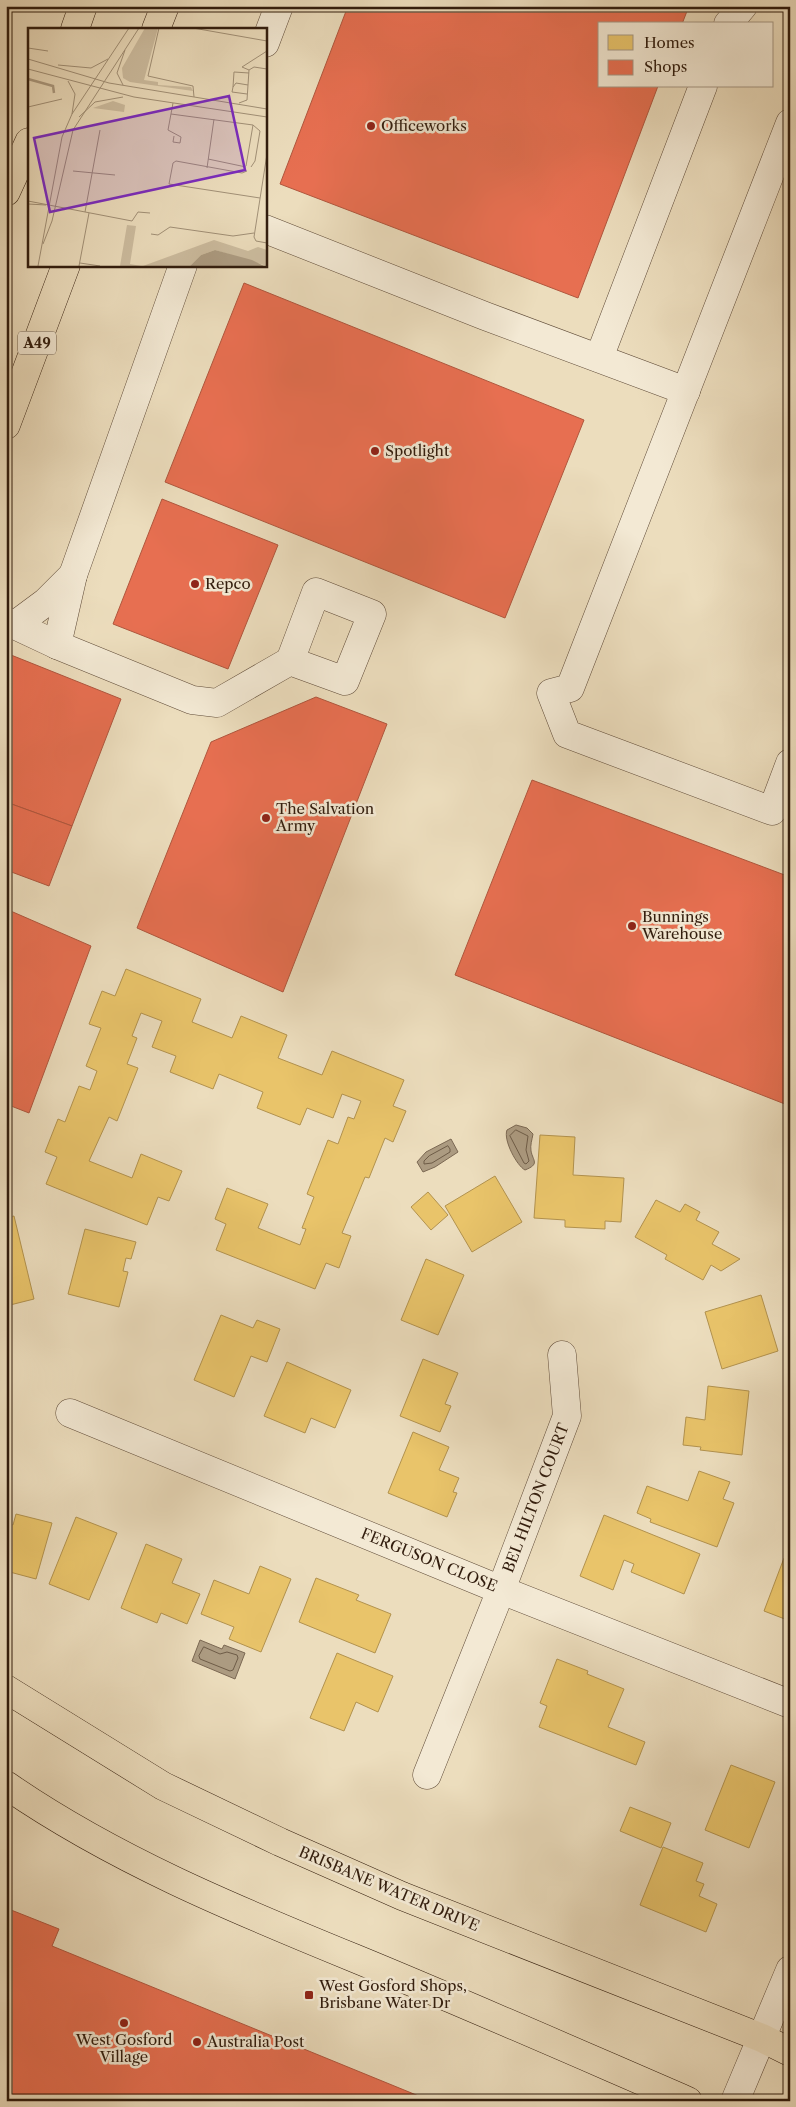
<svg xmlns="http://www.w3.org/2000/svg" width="796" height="2107" font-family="'Libre Caslon Text',serif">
	<rect width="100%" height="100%" fill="#ecddbd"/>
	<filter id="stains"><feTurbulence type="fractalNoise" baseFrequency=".004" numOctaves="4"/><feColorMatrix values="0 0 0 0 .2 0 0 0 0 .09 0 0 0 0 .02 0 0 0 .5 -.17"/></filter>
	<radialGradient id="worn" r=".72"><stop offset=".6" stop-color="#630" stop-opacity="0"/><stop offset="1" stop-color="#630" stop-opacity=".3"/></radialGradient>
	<g fill="#ac9b81" stroke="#7b6853">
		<path d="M 516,1125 L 527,1128 L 533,1134 C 532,1140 530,1145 531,1151 C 533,1161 540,1164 525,1170 C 517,1166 503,1140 507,1130 Z"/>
		<path d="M 451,1139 L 458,1152 L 435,1167 L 423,1172 L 417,1162 L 426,1152 Z"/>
		<path d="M 200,1640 L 222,1649 L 224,1645 L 245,1653 L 235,1679 L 192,1661 Z"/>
	</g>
	<g fill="#e9c46a" stroke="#b2924e">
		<path d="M 126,969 L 201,999 L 192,1022 L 232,1038 L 241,1016 L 287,1035 L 278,1058 L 322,1075 L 332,1051 L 404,1080 L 393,1106 L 406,1111 L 393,1142 L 385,1138 L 369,1178 L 365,1177 L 342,1233 L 351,1236 L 339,1268 L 326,1263 L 315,1289 L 216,1250 L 226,1224 L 215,1219 L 227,1188 L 268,1204 L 258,1228 L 300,1245 L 306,1229 L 302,1228 L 314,1197 L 307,1194 L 328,1140 L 338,1144 L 348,1117 L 354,1119 L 361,1101 L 342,1094 L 333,1118 L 307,1108 L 300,1125 L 257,1108 L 263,1092 L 219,1074 L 213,1089 L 170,1072 L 176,1056 L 152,1047 L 162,1021 L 141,1013 L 132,1036 L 137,1038 L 127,1064 L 138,1068 L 117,1121 L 109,1117 L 89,1161 L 132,1178 L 141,1154 L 182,1171 L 169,1201 L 158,1197 L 147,1225 L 46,1184 L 57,1157 L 45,1152 L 58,1119 L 65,1122 L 79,1086 L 90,1090 L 97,1071 L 86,1066 L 101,1028 L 89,1024 L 102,991 L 115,996 Z"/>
		<path d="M 540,1135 L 575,1137 L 573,1175 L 624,1178 L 621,1222 L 605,1221 L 605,1229 L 565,1227 L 565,1220 L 534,1218 Z"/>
		<path d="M 495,1176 L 522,1222 L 472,1252 L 445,1206 Z"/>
		<path d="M 428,1192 L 448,1215 L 431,1230 L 411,1207 Z"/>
		<path d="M 656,1200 L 680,1212 L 685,1204 L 700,1212 L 696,1220 L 719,1232 L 712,1244 L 740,1259 L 721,1271 L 711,1265 L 703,1280 L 665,1259 L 667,1255 L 635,1237 Z"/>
		<path d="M 14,1216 L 34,1299 L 6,1306 L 6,1218 Z"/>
		<path d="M 85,1229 L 136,1242 L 131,1259 L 126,1258 L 123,1271 L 128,1272 L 119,1307 L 68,1294 Z"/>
		<path d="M 426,1259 L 464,1275 L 438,1335 L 401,1320 Z"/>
		<path d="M 761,1295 L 778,1351 L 722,1369 L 705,1312 Z"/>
		<path d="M 221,1315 L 253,1328 L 257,1320 L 280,1329 L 267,1362 L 251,1356 L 234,1397 L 194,1380 Z"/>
		<path d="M 423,1359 L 458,1373 L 445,1404 L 451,1406 L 440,1432 L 400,1416 Z"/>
		<path d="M 287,1362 L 351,1390 L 335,1428 L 311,1418 L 305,1433 L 264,1416 Z"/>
		<path d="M 708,1386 L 749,1391 L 742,1455 L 700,1450 L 701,1447 L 683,1445 L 686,1417 L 705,1420 Z"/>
		<path d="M 413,1432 L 449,1447 L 439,1470 L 459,1478 L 453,1492 L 457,1493 L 447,1517 L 388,1493 Z"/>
		<path d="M 699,1471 L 730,1482 L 723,1499 L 734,1503 L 717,1547 L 650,1522 L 651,1519 L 637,1513 L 647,1486 L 688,1501 Z"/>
		<path d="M 16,1514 L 52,1523 L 36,1579 L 6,1571 L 6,1523 L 13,1525 Z"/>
		<path d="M 604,1515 L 700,1554 L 684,1594 L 631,1572 L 634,1564 L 624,1560 L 613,1590 L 580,1576 Z"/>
		<path d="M 76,1517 L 117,1533 L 89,1600 L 49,1584 Z"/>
		<path d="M 146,1544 L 182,1559 L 172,1583 L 200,1594 L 187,1624 L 161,1613 L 157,1623 L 121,1608 Z"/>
		<path d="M 784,1558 L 790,1561 L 790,1621 L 764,1611 Z"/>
		<path d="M 260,1566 L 291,1579 L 261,1652 L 229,1639 L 234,1627 L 201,1614 L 214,1580 L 249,1594 Z"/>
		<path d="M 316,1578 L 359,1595 L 356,1600 L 391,1614 L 375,1653 L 299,1622 Z"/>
		<path d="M 337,1653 L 393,1676 L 378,1712 L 356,1702 L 344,1731 L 310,1718 Z"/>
		<path d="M 557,1659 L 588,1671 L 587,1674 L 624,1689 L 608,1727 L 645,1742 L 636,1765 L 539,1727 L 547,1706 L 540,1703 Z"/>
		<path d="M 731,1765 L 775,1782 L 749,1848 L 705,1830 Z"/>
		<path d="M 630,1807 L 671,1823 L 661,1848 L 620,1831 Z"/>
		<path d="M 663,1847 L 703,1863 L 696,1881 L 704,1884 L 699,1896 L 717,1904 L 706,1932 L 640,1905 Z"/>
	</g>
	<g fill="#e76f51" stroke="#b0563d">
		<path d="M 348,6 L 689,6 L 682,24 L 600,24 L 600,86 L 658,86 L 578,298 L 280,184 Z"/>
		<path d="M 244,283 L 584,420 L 505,618 L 165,482 Z"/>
		<path d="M 162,499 L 278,545 L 228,669 L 113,624 Z"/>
		<path d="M 6,653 L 121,699 L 72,826 L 6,802 Z"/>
		<path d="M 316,697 L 387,724 L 283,992 L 137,928 L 211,742 Z"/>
		<path d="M 532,780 L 790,877 L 790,1106 L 455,975 Z"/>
		<path d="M 6,802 L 72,826 L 49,886 L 6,870 Z"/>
		<path d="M 6,909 L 91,946 L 29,1113 L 6,1104 Z"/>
		<path d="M 6,1908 L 59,1929 L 52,1946 L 431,2101 L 6,2101 Z"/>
	</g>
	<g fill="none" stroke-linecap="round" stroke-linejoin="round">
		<g stroke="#6e5c47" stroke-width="1">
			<path d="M 516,1130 L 528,1136 L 526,1150 L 529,1161 L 526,1164 L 524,1163 L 510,1136 Z"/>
			<path d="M 448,1146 L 450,1149 L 450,1152 L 432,1163 L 424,1164 L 424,1161 L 429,1156 Z"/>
			<path d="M 204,1647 L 220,1654 L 227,1652 L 237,1655 L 238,1658 L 233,1670 L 230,1671 L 200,1659 L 199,1656 Z"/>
		</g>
		<g stroke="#604c39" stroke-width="29">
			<g id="minor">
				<path d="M 728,24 L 743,6"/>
				<path d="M 265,43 L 279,6"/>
				<path d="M 790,123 L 570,688 L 551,693 L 567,734 L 772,811 L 790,763"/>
				<path d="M 265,229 L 485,316 L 686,391"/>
				<path d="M 599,358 L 703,86"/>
				<path d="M 6,621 L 57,645 L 192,700 L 217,703 L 290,661 L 316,592 L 372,614 L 345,681 L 290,661"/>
				<path d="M 15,625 L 46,602 L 73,575"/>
				<path d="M 57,645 L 73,575 L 183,265"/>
				<path d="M 70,1413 L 501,1590 L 790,1704"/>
				<path d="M 427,1775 L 501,1590 L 567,1416 L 562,1355"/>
				<path d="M 735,2101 L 790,1970"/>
			</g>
		</g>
		<g stroke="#311c0d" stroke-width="29">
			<g id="major">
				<path d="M 6,1689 L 163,1786 L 280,1842 L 402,1896 L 762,2038 L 790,2052"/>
				<path d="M 6,1785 C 113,1859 234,1909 354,1958 C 466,2004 577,2053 688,2101"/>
			</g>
		</g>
		<g stroke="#311c0d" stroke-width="29">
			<g id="highway">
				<path d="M 75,29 L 83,6"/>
				<path d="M 156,29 L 165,6"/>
				<path d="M 6,192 L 29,142"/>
				<path d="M 6,425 L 66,265"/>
			</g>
		</g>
		<use href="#minor" stroke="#f3e9d4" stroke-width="28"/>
		<use href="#major" stroke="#ecddbd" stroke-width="28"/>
		<use href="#highway" stroke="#ecddbd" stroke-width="28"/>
	</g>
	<g fill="#8f2418" stroke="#f3e9d4" stroke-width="2">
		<circle cx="371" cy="126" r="5"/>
		<circle cx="375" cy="451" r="5"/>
		<circle cx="195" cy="584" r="5"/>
		<circle cx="266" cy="818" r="5"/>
		<circle cx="632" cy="926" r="5"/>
		<rect x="304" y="1990" width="10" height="10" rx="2.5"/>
		<circle cx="124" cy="2023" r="5"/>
		<circle cx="197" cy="2042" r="5"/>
	</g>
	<g text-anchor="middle" stroke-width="5" stroke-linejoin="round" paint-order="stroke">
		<rect fill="#f3e9d4" stroke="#6b5a49" stroke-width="1" x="18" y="331.5" width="38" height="23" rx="4"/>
		<g font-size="14" font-weight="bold" fill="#311c0d">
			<text x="37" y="348">A49</text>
		</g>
		<g font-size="15" fill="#311c0d" stroke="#f3e9d4" text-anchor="start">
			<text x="381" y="131">Officeworks</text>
			<text x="385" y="456">Spotlight</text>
			<text x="205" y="589">Repco</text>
			<text x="276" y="814">The Salvation<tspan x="276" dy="17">Army</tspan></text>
			<text x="642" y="922">Bunnings<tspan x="642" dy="17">Warehouse</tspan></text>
			<text x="319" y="1991">West Gosford Shops,<tspan x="319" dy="17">Brisbane Water Dr</tspan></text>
			<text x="124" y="2045" text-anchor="middle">West Gosford<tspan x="124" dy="17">Village</tspan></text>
			<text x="207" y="2047">Australia Post</text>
		</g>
		<g font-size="15" fill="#311c0d" stroke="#f3e9d4">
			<text transform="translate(536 1498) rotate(-69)" y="5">BEL HILTON COURT</text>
			<text transform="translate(429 1560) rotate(22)" y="5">FERGUSON CLOSE</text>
			<text transform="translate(389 1889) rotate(23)" y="5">BRISBANE WATER DRIVE</text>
		</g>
	</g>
	<g transform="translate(28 28)">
		<rect width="239" height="239" fill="#ecddbd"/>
		<path d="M 117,0 L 130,0 L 116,52 L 130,54 L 130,57 L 163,59 L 165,63 L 102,54 L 95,50 L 94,40 ZM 85,73 L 97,77 L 96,84 L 65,80 ZM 99,197 L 108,198 L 102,236 L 113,238 L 92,238 ZM 186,212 L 220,223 L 230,219 L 239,222 L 239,238 L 187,222 L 173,227 L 162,238 L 115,238 Z" fill="#ccbc9f"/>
		<path d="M 187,222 L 224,232 L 236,238 L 162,238 L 173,227 Z" fill="#ac9b81"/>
		<path fill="none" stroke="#ac9b81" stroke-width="2.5" d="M 0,51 L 25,58 L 26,65"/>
		<path fill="none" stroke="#a19077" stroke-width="1" d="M 131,0 L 120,48 L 165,58 L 166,69M 165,0 L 239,13M 0,20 L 20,23M 0,31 L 81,55 L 239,81M 30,37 L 63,40 L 80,31M 0,41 L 106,69 L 239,89M 221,42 L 214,39 L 239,23M 40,53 L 47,66 L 44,86M 95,57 L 89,45 L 97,22M 205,59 L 206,44 L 221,45M 219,66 L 204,64 L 205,59 L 208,55 L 220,57M 145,75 L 140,102 L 153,109 L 152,115 L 145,114 L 146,108M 211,75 L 219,72 L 221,42 L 226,39 L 239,41M 0,79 L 34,71M 143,86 L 225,97M 51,89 L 67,74 L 95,69M 239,126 L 226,209 L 228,213 L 239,215M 180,131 L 218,139M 218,138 L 225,97 L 232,103 L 227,133 L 223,139M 179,140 L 186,91M 45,143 L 87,147M 219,143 L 214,145 L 148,133 L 145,135 L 141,156 L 232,170M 0,173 L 104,193 L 110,184 L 122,185M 0,176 L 18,177M 57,184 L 72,102M 123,206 L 130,207 L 142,199 L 205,208 L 226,205M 15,216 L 24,193 L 45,102 L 111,0M 52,235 L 72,238M 10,238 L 34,109 L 44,86 L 101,0M 51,238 L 61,185"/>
		<path fill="#7b2cbf" fill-opacity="0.15" stroke="#7b2cbf" stroke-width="2.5" d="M 201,68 L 217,142 L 22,184 L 6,110 Z"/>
		<rect width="239" height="239" fill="none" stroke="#311c0d" stroke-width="2.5"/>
	</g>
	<rect width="796" height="2107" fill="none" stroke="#ecddbd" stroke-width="25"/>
	<rect x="8" y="8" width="781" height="2092" fill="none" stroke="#311c0d" stroke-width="2.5"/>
	<rect x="12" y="12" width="771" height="2082" fill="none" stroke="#311c0d"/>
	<rect x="598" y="22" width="175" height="65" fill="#f3e9d4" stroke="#a59784"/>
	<rect x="608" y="35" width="25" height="15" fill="#e9c46a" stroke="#a59784"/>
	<text x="644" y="48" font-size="15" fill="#311c0d">Homes</text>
	<rect x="608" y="60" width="25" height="15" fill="#e76f51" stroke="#a59784"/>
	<text x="644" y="72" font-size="15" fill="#311c0d">Shops</text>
	<rect width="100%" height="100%" filter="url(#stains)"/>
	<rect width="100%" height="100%" fill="url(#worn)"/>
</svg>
